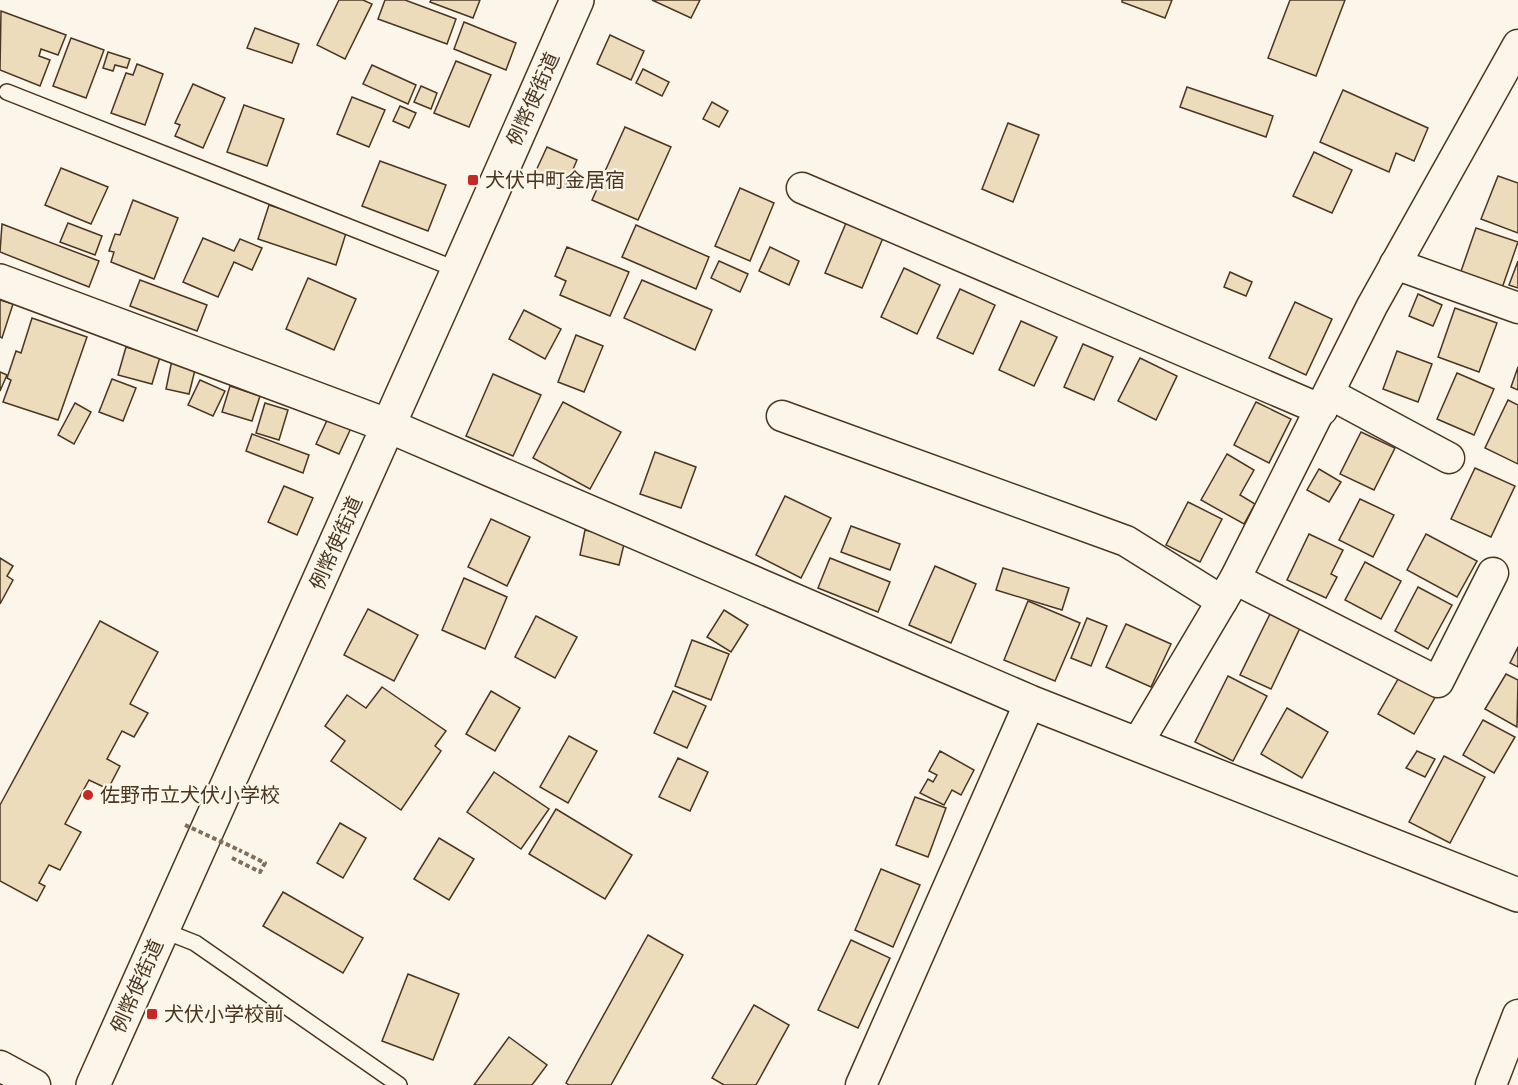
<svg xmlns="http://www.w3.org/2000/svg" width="1518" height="1085" font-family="'PT Sans','Noto Sans JP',sans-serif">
	<rect width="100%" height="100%" fill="#fbf6e9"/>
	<g fill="#ecdcbc" stroke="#4a3520" stroke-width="1.5">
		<path d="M 339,0 L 363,0 L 372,4 L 345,59 L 317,45 Z"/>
		<path d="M 385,0 L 405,0 L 456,19 L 447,44 L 378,19 Z"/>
		<path d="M 431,0 L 480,0 L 473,18 L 430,2 Z"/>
		<path d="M 652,0 L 700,0 L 691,18 Z"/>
		<path d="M 1122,0 L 1172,0 L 1165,18 L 1122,2 Z"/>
		<path d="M 1290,0 L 1345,0 L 1316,76 L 1268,58 Z"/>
		<path d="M 1,11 L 66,35 L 58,55 L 41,49 L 39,56 L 50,60 L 40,86 L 0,70 Z"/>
		<path d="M 464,22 L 516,43 L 506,70 L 454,49 Z"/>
		<path d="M 255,28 L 299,44 L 292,63 L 247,48 Z"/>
		<path d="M 610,35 L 644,51 L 631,80 L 597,64 Z"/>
		<path d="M 71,38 L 104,50 L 86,98 L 53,86 Z"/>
		<path d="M 108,52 L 130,59 L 127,68 L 115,65 L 113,71 L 103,68 Z"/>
		<path d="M 456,61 L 491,75 L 469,127 L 434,113 Z"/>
		<path d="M 137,64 L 163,74 L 145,125 L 111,113 L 126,73 L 133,75 Z"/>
		<path d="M 372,65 L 416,85 L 408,104 L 363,84 Z"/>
		<path d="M 643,69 L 669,82 L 662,96 L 636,83 Z"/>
		<path d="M 193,84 L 225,98 L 203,148 L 175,136 L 180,125 L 175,123 Z"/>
		<path d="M 421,86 L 437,93 L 431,109 L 414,102 Z"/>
		<path d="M 1187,87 L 1273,116 L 1266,137 L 1180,107 Z"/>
		<path d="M 1343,90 L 1428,128 L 1414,161 L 1396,153 L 1389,172 L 1320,142 Z"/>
		<path d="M 352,97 L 385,110 L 369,147 L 337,134 Z"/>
		<path d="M 712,102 L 728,111 L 719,127 L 703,119 Z"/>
		<path d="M 244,105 L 284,119 L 267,166 L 227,152 Z"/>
		<path d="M 400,106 L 416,113 L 409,128 L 393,121 Z"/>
		<path d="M 1008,123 L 1039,135 L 1013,202 L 982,189 Z"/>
		<path d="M 625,127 L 671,147 L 638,220 L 592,200 Z"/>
		<path d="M 547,147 L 577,160 L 565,188 L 534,175 Z"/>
		<path d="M 1314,152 L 1352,170 L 1332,213 L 1293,196 Z"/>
		<path d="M 380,161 L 446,185 L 428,231 L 362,206 Z"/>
		<path d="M 61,168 L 108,187 L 91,224 L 45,205 Z"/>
		<path d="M 1498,176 L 1518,183 L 1518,233 L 1481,219 Z"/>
		<path d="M 740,188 L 774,203 L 750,261 L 715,246 Z"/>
		<path d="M 133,200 L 178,218 L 154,279 L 111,262 L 114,252 L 109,251 L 115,234 L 120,235 Z"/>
		<path d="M 269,205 L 347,230 L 336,265 L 258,239 Z"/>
		<path d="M 68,223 L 102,236 L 95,255 L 60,242 Z"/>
		<path d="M 846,223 L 883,238 L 862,288 L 825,273 Z"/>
		<path d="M 2,224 L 99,261 L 89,287 L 0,252 Z"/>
		<path d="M 636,225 L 709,257 L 696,289 L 622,257 Z"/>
		<path d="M 1476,228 L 1518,242 L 1501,291 L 1459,277 Z"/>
		<path d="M 203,238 L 234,251 L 240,239 L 262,248 L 252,270 L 234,262 L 218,297 L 183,282 Z"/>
		<path d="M 567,247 L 629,272 L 610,316 L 560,295 L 566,281 L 555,276 Z"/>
		<path d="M 770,247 L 799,261 L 789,285 L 759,271 Z"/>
		<path d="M 719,261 L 748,274 L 740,292 L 711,278 Z"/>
		<path d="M 1518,261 L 1518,288 L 1509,285 Z"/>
		<path d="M 904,268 L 940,285 L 917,334 L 881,317 Z"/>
		<path d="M 1230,272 L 1252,282 L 1246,296 L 1224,287 Z"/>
		<path d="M 308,278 L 356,299 L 334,350 L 286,329 Z"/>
		<path d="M 140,280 L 207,305 L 197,331 L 130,306 Z"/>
		<path d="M 642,280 L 712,310 L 695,350 L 624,318 Z"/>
		<path d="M 960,289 L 995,305 L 973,354 L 937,338 Z"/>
		<path d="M 1418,294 L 1442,305 L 1433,326 L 1409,316 Z"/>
		<path d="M 0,300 L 13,304 L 2,338 L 0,337 Z"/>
		<path d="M 1295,302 L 1332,319 L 1306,375 L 1269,358 Z"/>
		<path d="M 1455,308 L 1497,323 L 1479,372 L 1438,357 Z"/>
		<path d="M 524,310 L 561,329 L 545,359 L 509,339 Z"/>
		<path d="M 32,318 L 87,337 L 58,420 L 3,402 L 11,380 L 7,378 L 16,351 L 21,353 Z"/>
		<path d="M 1021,321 L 1057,337 L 1034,386 L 999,370 Z"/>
		<path d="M 576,335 L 603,346 L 584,392 L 558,382 Z"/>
		<path d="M 1083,344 L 1113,357 L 1094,400 L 1064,387 Z"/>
		<path d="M 126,347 L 160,357 L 152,384 L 118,375 Z"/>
		<path d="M 1397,351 L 1432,364 L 1418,402 L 1383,389 Z"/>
		<path d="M 1140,358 L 1177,376 L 1156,420 L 1118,401 Z"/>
		<path d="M 172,360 L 196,366 L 189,394 L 166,389 Z"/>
		<path d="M 1518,367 L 1518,390 L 1511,387 Z"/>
		<path d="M 0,372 L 7,375 L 0,391 Z"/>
		<path d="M 1457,373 L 1494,389 L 1474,435 L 1437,419 Z"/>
		<path d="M 493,374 L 541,395 L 513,456 L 466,436 Z"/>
		<path d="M 112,379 L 136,388 L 123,421 L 99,412 Z"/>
		<path d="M 200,380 L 225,391 L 213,416 L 188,405 Z"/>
		<path d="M 230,386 L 260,396 L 252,421 L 222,412 Z"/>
		<path d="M 1508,400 L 1518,405 L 1518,464 L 1485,448 Z"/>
		<path d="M 563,402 L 621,432 L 590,489 L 533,458 Z"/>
		<path d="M 1256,402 L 1291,419 L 1269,463 L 1234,445 Z"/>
		<path d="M 75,403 L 91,412 L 74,444 L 58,435 Z"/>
		<path d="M 265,403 L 288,410 L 279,440 L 256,433 Z"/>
		<path d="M 329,416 L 352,426 L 339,454 L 316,444 Z"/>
		<path d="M 1361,432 L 1395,448 L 1374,490 L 1340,474 Z"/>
		<path d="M 252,434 L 309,455 L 303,473 L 246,451 Z"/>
		<path d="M 655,452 L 696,467 L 681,508 L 640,494 Z"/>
		<path d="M 1227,454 L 1254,470 L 1240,495 L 1255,504 L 1244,524 L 1201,500 Z"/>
		<path d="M 1475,468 L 1515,486 L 1491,537 L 1451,519 Z"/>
		<path d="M 1319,469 L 1341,482 L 1329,502 L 1307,490 Z"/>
		<path d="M 284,486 L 313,498 L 297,535 L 268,522 Z"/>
		<path d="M 785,496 L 831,518 L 801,578 L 756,555 Z"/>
		<path d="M 1360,499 L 1394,515 L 1373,557 L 1339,540 Z"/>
		<path d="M 1188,502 L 1222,519 L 1200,562 L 1166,545 Z"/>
		<path d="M 491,519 L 530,537 L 507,586 L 468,567 Z"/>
		<path d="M 851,526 L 900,544 L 890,570 L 841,552 Z"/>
		<path d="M 585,530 L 625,540 L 619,565 L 580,555 Z"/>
		<path d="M 1309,534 L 1343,550 L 1331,574 L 1337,577 L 1326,598 L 1287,580 Z"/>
		<path d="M 1426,534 L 1477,561 L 1457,597 L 1407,570 Z"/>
		<path d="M 0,558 L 13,566 L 7,576 L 13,580 L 0,604 Z"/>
		<path d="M 830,558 L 890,582 L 878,612 L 818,588 Z"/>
		<path d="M 1365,562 L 1401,581 L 1381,619 L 1345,600 Z"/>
		<path d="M 935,566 L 976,584 L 951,643 L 909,625 Z"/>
		<path d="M 1003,568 L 1069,588 L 1062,610 L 996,590 Z"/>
		<path d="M 464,578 L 507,597 L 485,649 L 442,630 Z"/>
		<path d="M 1418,587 L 1452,605 L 1428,649 L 1395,631 Z"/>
		<path d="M 1028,601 L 1080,623 L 1055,681 L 1004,660 Z"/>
		<path d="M 368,609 L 418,635 L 394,681 L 344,655 Z"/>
		<path d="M 724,610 L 748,625 L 731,652 L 707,637 Z"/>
		<path d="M 1270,614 L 1300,628 L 1271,689 L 1240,675 Z"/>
		<path d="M 536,616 L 577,637 L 555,678 L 515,657 Z"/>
		<path d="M 1087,618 L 1107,626 L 1091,666 L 1071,658 Z"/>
		<path d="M 100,621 L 158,652 L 130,704 L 148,713 L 134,737 L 122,731 L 107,759 L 120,766 L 108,789 L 89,780 L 65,824 L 81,832 L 60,870 L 49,865 L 39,883 L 45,886 L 37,901 L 0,881 L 0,805 Z"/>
		<path d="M 1126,624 L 1171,644 L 1151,687 L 1106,667 Z"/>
		<path d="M 692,640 L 729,654 L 711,700 L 675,686 Z"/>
		<path d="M 1518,647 L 1518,667 L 1510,663 Z"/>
		<path d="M 1401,674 L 1437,694 L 1414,734 L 1378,714 Z"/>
		<path d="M 1506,674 L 1518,680 L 1517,727 L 1485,709 Z"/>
		<path d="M 1228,676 L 1267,696 L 1233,761 L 1195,742 Z"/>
		<path d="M 382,687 L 446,731 L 435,746 L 441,751 L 401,810 L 331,761 L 345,741 L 325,726 L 347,695 L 366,708 Z"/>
		<path d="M 491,691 L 520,708 L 495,751 L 466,734 Z"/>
		<path d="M 673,691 L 706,706 L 687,748 L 654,733 Z"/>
		<path d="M 1287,708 L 1328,732 L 1302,778 L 1261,754 Z"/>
		<path d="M 1483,720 L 1515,737 L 1494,773 L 1463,755 Z"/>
		<path d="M 569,736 L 597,751 L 568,803 L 540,787 Z"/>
		<path d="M 940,751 L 974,770 L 961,795 L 952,790 L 944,805 L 920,793 L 928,779 L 933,782 L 937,775 L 929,771 Z"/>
		<path d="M 1417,751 L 1435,759 L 1425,777 L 1406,768 Z"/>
		<path d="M 1444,756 L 1485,777 L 1450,843 L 1409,822 Z"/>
		<path d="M 678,758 L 708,772 L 690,811 L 659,797 Z"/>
		<path d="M 494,772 L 549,809 L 521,849 L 467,812 Z"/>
		<path d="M 915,797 L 946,808 L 928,857 L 896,845 Z"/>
		<path d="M 556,809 L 632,855 L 605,899 L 529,854 Z"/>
		<path d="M 340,823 L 366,838 L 343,878 L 317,863 Z"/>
		<path d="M 439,838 L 474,859 L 449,900 L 414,879 Z"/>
		<path d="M 881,869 L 920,885 L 893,947 L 855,930 Z"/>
		<path d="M 283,892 L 363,938 L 343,973 L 263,926 Z"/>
		<path d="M 648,935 L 683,955 L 611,1085 L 569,1085 L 566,1083 Z"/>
		<path d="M 851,940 L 890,958 L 858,1028 L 818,1010 Z"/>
		<path d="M 408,974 L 459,994 L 433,1060 L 382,1041 Z"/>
		<path d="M 754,1005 L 789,1025 L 756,1085 L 724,1085 L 712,1078 Z"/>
		<path d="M 509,1037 L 547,1065 L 532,1085 L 474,1085 Z"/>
	</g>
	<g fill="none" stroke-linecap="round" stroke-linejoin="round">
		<g stroke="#4a3520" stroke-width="18">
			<g id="lane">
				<path d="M 7,92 L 458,270"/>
				<path d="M 162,930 L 195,943 L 399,1085"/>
			</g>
		</g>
		<g stroke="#4a3520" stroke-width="33">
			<g id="street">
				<path d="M 802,188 L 1322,410"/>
				<path d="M 1395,264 L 1518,308"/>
				<path d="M 1330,394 L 1449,458"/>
				<path d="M 782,416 L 1126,541 L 1222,601"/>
				<path d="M 1235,579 L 1438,682 L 1493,573"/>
				<path d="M 1137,744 L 1235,579 L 1372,306 L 1518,45"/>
				<path d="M 0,1066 L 35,1085"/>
				<path d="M 861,1085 L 1030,702"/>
				<path d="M 1491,1085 L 1518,1015"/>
			</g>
		</g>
		<g stroke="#4a3520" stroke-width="36">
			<g id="secondary">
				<path d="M 0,281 L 389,426 L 1030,702 L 1518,895"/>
				<path d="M 93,1085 L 458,270 L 577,0"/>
			</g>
		</g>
		<path stroke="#7f6f5c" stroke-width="4" stroke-dasharray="4.5 3" stroke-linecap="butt" d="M 232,858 L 260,872 L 265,863 L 239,850"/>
		<use href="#lane" stroke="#fbf6e9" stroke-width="15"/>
		<use href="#street" stroke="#fbf6e9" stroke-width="30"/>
		<use href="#secondary" stroke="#fbf6e9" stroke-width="33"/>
		<path stroke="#7f6f5c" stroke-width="4" stroke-dasharray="4.5 3" stroke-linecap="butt" d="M 185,825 L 239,850"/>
	</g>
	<g fill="#c62828" stroke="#fbf6e9" stroke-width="2">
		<rect x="467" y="174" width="12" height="12" rx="3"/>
		<circle cx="88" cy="795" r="6"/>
		<rect x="146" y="1008" width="12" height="12" rx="3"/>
	</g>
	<g text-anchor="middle" stroke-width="4.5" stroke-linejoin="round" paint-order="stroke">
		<g font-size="20" fill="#4a3520" stroke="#fbf6e9">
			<text transform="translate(533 99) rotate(-66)" y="7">例幣使街道</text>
			<text transform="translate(336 543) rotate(-66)" y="7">例幣使街道</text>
			<text transform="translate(137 986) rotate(-66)" y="7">例幣使街道</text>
		</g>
		<g font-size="20" fill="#4a3520" stroke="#fbf6e9" text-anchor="start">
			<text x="485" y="187">犬伏中町金居宿</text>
			<text x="100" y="802">佐野市立犬伏小学校</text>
			<text x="164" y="1021">犬伏小学校前</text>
		</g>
	</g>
</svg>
